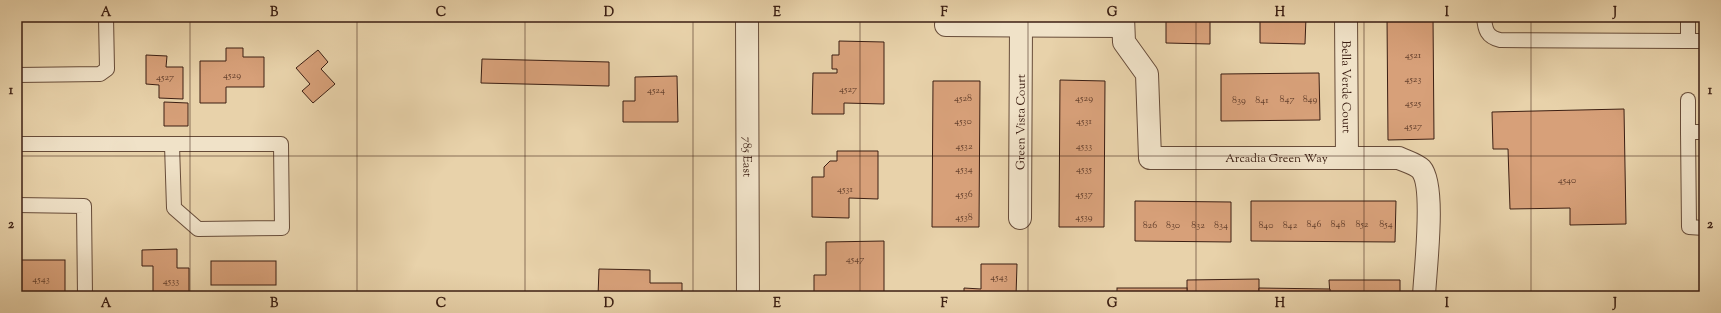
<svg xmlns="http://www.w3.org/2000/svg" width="1721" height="313" font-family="'Sorts Mill Goudy',serif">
	<rect width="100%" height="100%" fill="#e8d2aa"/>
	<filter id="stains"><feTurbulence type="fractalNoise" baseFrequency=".005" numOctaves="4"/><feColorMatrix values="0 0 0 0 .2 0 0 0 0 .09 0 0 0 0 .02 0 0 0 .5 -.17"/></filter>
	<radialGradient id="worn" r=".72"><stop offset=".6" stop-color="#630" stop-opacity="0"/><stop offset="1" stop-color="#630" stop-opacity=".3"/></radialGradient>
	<g fill="#d7a079" stroke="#3c1f13">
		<path d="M 1166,17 L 1210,17 L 1210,44 L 1166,43 Z"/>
		<path d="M 1260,17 L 1306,17 L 1305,44 L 1260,43 Z"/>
		<path d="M 1387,17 L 1433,17 L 1434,139 L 1388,140 Z"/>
		<path d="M 839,41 L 884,42 L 884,104 L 844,103 L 844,114 L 812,114 L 813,73 L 837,73 L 837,69 L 832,69 L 832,55 L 839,55 Z"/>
		<path d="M 226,48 L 243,48 L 243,57 L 264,57 L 264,87 L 226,87 L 226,103 L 200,103 L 200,61 L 226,61 Z"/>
		<path d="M 318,50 L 328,62 L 321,69 L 335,84 L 313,103 L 302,91 L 310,84 L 296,68 Z"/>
		<path d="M 146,55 L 167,56 L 166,67 L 183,67 L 183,99 L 159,98 L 159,85 L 146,84 Z"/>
		<path d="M 482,59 L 609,62 L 609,86 L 481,83 Z"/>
		<path d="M 1319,73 L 1320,120 L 1221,121 L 1221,74 Z"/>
		<path d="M 677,76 L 678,122 L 623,122 L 623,101 L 635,101 L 635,77 Z"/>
		<path d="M 1060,80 L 1105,81 L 1104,227 L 1059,227 Z"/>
		<path d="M 933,81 L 980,81 L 979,227 L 932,227 Z"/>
		<path d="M 164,102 L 188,103 L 188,126 L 164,126 Z"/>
		<path d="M 1624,109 L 1626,224 L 1570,225 L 1570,208 L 1510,209 L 1508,149 L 1493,149 L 1492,112 Z"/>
		<path d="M 837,151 L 878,151 L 878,199 L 849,198 L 849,218 L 812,217 L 812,177 L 824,177 L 824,167 L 830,161 L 837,161 Z"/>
		<path d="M 1135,201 L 1231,202 L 1231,242 L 1135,241 Z"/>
		<path d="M 1251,201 L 1396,201 L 1395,242 L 1251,241 Z"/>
		<path d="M 884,241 L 884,296 L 814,296 L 814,275 L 826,275 L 826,242 Z"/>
		<path d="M 177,249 L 177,268 L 189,268 L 189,292 L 153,293 L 153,266 L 142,266 L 142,250 Z"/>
		<rect x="17" y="260" width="48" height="36"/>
		<rect x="211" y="261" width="65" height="24"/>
		<path d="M 981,264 L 1017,264 L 1016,296 L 964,296 L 964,288 L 981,289 Z"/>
		<path d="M 599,269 L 650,270 L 650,283 L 682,283 L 682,296 L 598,296 Z"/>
		<path d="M 1259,279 L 1259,296 L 1187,296 L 1187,280 Z"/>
		<path d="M 1329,280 L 1400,280 L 1400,296 L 1330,296 Z"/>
		<rect x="1117" y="288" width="70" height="8"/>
		<path d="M 1259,288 L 1330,289 L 1330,296 L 1259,296 Z"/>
	</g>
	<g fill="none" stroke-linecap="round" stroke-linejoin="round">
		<g stroke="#674c39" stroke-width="16">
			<g id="service">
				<path d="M 1484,17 C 1485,30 1487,37 1500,40 L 1688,41"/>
				<path d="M 1688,17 L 1688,41 L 1704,41"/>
				<path d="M 17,75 L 100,74 L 107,69 L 106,17"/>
				<path d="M 1688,100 L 1688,132"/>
				<path d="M 1704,132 L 1688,132 L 1689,227 L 1704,228"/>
				<path d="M 17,144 L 281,144 L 282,228 L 198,229 L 174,208 L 172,145"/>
				<path d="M 17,205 L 84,206 L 85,296"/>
			</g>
		</g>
		<g stroke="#674c39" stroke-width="24">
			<g id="minor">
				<path id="s1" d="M 747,17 L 748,296"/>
				<path id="s2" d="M 1123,17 L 1124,42 L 1147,74 L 1150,158 L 1399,158 C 1405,161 1416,164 1421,169 C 1436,186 1425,271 1424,296"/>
				<path id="s3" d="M 1346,17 L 1347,158"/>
				<path d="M 946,25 L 1123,26"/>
				<path id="s4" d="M 1020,218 L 1021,26"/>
			</g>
		</g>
		<use href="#service" stroke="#f0e2c8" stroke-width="14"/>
		<use href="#minor" stroke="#f0e2c8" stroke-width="22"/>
	</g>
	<path fill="none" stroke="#3c1f13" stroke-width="1" stroke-opacity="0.55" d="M 190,17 L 190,296M 357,17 L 357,296M 525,17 L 525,296M 693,17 L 693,296M 860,17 L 860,296M 1028,17 L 1028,296M 1196,17 L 1196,296M 1364,17 L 1364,296M 1531,17 L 1531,296M 17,156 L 1704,156"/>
	<g text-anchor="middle" stroke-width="3" stroke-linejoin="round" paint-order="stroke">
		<g font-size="10" fill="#633f2c">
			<text x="1413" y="58">4521</text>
			<text x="232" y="78">4529</text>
			<text x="165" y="80">4527</text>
			<text x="1413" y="82">4523</text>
			<text x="848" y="92">4527</text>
			<text x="656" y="93">4524</text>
			<text x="963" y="101">4528</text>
			<text x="1084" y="101">4529</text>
			<text x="1287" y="102">847</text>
			<text x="1310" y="102">849</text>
			<text x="1239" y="103">839</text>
			<text x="1262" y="103">841</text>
			<text x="1413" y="106">4525</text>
			<text x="963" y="124">4530</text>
			<text x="1084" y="124">4531</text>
			<text x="1413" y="129">4527</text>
			<text x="964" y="149">4532</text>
			<text x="1084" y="149">4533</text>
			<text x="964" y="172">4534</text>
			<text x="1084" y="172">4535</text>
			<text x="1567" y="183">4540</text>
			<text x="845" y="192">4531</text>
			<text x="964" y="197">4536</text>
			<text x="1084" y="197">4537</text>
			<text x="964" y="220">4538</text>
			<text x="1084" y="220">4539</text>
			<text x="1314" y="227">846</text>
			<text x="1338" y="227">848</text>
			<text x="1362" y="227">852</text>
			<text x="1386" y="227">854</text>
			<text x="1150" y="228">826</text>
			<text x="1173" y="228">830</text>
			<text x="1198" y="228">832</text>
			<text x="1221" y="228">834</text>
			<text x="1266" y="228">840</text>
			<text x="1290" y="228">842</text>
			<text x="855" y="262">4547</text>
			<text x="999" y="280">4543</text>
			<text x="41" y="282">4543</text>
			<text x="171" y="284">4533</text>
		</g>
		<g font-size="12" fill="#3c1f13" stroke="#f0e2c8">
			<text dy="4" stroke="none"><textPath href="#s3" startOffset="70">Bella Verde Court</textPath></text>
			<text dy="4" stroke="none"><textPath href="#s4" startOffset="96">Green Vista Court</textPath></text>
			<text dy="4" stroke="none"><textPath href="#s1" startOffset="140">785 East</textPath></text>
			<text dy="4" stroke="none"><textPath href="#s2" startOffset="275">Arcadia Green Way</textPath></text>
		</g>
	</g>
	<rect width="1721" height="313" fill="none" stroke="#e8d2aa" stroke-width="44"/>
	<rect x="22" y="22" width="1677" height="269" fill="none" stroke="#3c1f13" stroke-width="1.5"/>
	<g font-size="13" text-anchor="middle" font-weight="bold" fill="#3c1f13">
		<text x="106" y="16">A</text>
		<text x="274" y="16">B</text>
		<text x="441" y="16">C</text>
		<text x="609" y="16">D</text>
		<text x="777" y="16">E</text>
		<text x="944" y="16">F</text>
		<text x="1112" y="16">G</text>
		<text x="1280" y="16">H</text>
		<text x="1447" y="16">I</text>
		<text x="1615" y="16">J</text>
		<text x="11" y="94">1</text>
		<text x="1710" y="94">1</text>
		<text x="11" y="228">2</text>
		<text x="1710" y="228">2</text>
		<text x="106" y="307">A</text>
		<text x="274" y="307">B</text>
		<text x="441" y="307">C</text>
		<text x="609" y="307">D</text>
		<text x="777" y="307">E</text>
		<text x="944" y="307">F</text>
		<text x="1112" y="307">G</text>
		<text x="1280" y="307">H</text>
		<text x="1447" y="307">I</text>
		<text x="1615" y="307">J</text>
	</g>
	<rect width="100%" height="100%" filter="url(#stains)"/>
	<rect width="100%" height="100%" fill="url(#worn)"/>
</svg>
